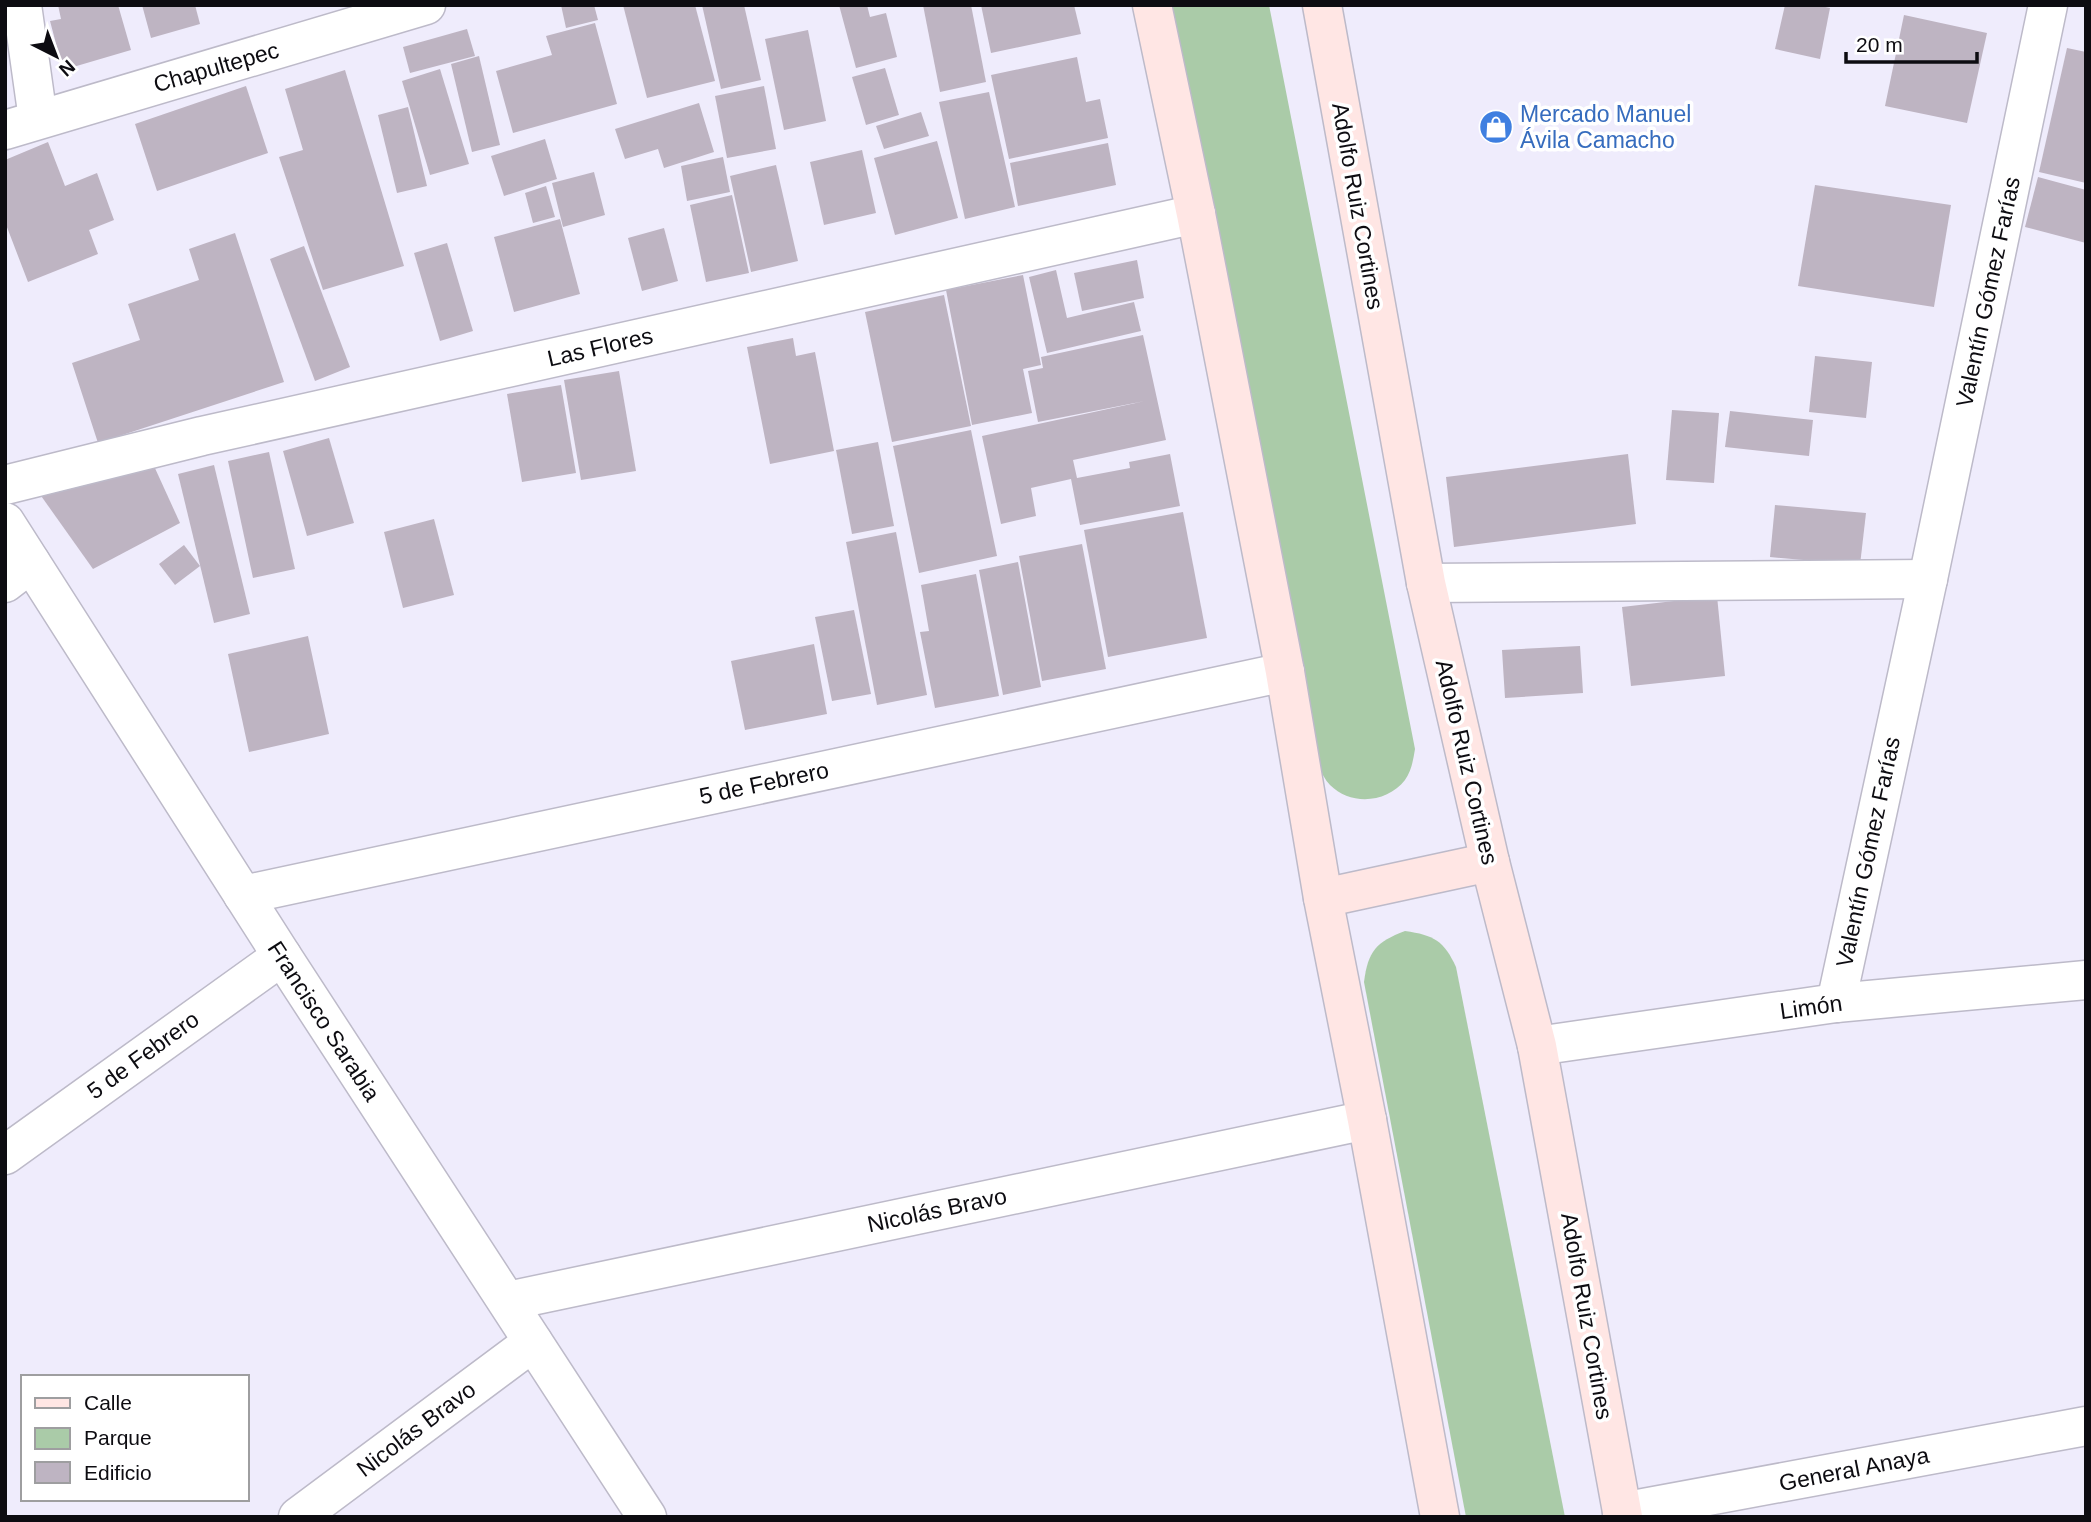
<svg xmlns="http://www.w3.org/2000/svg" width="2091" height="1522" font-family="Helvetica,sans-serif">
	<rect width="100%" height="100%" fill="#efecfc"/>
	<g fill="#aacba8">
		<path d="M 1172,5 L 1269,5 L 1415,749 C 1413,760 1412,770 1405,780 C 1387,803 1351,806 1330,785 C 1325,780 1322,773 1318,766 Z"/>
		<path d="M 1405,931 C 1434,935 1444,941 1456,967 L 1565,1517 L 1466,1517 L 1364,982 C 1368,951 1376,942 1405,931 Z"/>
	</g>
	<g fill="#beb4c2">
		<path d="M 58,5 L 118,5 L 131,50 L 63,70 L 50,21 L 61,19 Z"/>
		<path d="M 142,5 L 195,5 L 200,24 L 151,38 Z"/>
		<path d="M 561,5 L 594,5 L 598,20 L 566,28 Z"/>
		<path d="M 623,5 L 695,5 L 715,81 L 647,98 Z"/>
		<path d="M 702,5 L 744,5 L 761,80 L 721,89 Z"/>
		<path d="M 839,5 L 867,5 L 870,17 L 886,13 L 897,57 L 856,68 Z"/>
		<path d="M 923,5 L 971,5 L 986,82 L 940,92 Z"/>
		<path d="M 981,5 L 1074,5 L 1081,34 L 991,53 Z"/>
		<path d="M 1785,5 L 1816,5 L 1830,8 L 1820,59 L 1775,49 Z"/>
		<path d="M 1904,15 L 1987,33 L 1967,123 L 1885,106 Z"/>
		<path d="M 595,23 L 617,104 L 513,133 L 496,71 L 552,55 L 546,36 Z"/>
		<path d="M 467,29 L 475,56 L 410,73 L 403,47 Z"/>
		<path d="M 808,30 L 826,121 L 784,130 L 765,39 Z"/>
		<path d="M 2067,48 L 2086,52 L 2086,183 L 2039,172 Z"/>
		<path d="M 479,56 L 500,145 L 472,152 L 451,64 Z"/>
		<path d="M 1077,57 L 1086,102 L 1100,99 L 1108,138 L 1009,159 L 991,75 Z"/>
		<path d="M 885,68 L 899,115 L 866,125 L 852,77 Z"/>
		<path d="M 440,69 L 469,164 L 430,175 L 402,81 Z"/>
		<path d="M 345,70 L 404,266 L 323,290 L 279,157 L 303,150 L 285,89 Z"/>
		<path d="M 246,86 L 268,153 L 157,191 L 135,124 Z"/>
		<path d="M 764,86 L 776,149 L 727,158 L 715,96 Z"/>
		<path d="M 989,92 L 1015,207 L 965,219 L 939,102 Z"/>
		<path d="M 699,103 L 714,152 L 664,168 L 658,149 L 625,159 L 615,129 Z"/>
		<path d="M 408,107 L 427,186 L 397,193 L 378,115 Z"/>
		<path d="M 921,112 L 929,136 L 884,149 L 876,126 Z"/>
		<path d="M 545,139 L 557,179 L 504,196 L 491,156 Z"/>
		<path d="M 937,141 L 958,218 L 895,235 L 874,158 Z"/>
		<path d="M 48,142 L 65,186 L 97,173 L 114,220 L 89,230 L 98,254 L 28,282 L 5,222 L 5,160 Z"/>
		<path d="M 1108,143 L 1116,185 L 1018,206 L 1010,163 Z"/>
		<path d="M 862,150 L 876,213 L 824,225 L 810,162 Z"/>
		<path d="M 723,157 L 730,192 L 687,201 L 681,166 Z"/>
		<path d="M 776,165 L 798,261 L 751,272 L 730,176 Z"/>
		<path d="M 594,172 L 605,215 L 563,227 L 552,183 Z"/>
		<path d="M 2038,177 L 2086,190 L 2086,243 L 2025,227 Z"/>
		<path d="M 1815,185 L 1951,205 L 1934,307 L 1798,286 Z"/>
		<path d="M 546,186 L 555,217 L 533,223 L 525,193 Z"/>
		<path d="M 732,195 L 749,273 L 706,282 L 690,205 Z"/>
		<path d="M 560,219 L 580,294 L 514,312 L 494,237 Z"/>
		<path d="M 664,228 L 678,281 L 642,291 L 628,238 Z"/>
		<path d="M 235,233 L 284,382 L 98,443 L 72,363 L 140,340 L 128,304 L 199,280 L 189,249 Z"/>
		<path d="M 447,243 L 473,331 L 440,341 L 414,253 Z"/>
		<path d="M 304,246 L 350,367 L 315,381 L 270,259 Z"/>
		<path d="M 1137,260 L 1144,298 L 1082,311 L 1074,273 Z"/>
		<path d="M 1056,270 L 1067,318 L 1134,302 L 1141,331 L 1047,353 L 1029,277 Z"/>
		<path d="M 1023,275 L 1041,365 L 1023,369 L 1032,413 L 972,425 L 946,290 Z"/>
		<path d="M 944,295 L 971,426 L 892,442 L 865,312 Z"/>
		<path d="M 1143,335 L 1166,440 L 1073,460 L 1077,478 L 1130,468 L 1129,462 L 1170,454 L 1180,506 L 1080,525 L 1071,479 L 1031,488 L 1036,516 L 1001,524 L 982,436 L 1145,401 L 1038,422 L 1028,371 L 1043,368 L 1041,357 Z"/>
		<path d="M 793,338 L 796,356 L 815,352 L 834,451 L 770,464 L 747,347 Z"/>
		<path d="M 1815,356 L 1872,362 L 1866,418 L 1809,412 Z"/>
		<path d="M 619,371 L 636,471 L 581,480 L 564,380 Z"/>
		<path d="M 561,385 L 576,473 L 522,482 L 507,394 Z"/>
		<path d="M 1672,410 L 1719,413 L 1714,483 L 1666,480 Z"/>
		<path d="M 1730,411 L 1813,420 L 1809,456 L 1725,447 Z"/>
		<path d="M 971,430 L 997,556 L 919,573 L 893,446 Z"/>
		<path d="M 329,438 L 354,523 L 307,536 L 283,451 Z"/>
		<path d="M 878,442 L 894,526 L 852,534 L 836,450 Z"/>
		<path d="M 269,452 L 295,569 L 253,578 L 228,461 Z"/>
		<path d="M 1628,454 L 1636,524 L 1454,547 L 1446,477 Z"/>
		<path d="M 214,465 L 250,614 L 214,623 L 178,474 Z"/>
		<path d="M 154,466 L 180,523 L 93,569 L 39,493 Z"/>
		<path d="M 1775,505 L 1866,513 L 1860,565 L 1770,557 Z"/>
		<path d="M 1183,512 L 1207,638 L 1108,657 L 1084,530 Z"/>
		<path d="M 434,519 L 454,595 L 403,608 L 384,532 Z"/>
		<path d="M 896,532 L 927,695 L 877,705 L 846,542 Z"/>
		<path d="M 1082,544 L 1106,669 L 1042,681 L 1019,556 Z"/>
		<path d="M 184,545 L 200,566 L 175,585 L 159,564 Z"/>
		<path d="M 1018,562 L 1041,687 L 1003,695 L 979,570 Z"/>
		<path d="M 976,574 L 999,696 L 935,708 L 920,632 L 929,631 L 921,585 Z"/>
		<path d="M 1717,596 L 1725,676 L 1631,686 L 1622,607 Z"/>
		<path d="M 854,610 L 871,694 L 832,701 L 815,617 Z"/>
		<path d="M 308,636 L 329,734 L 249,752 L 228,654 Z"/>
		<path d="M 814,644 L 827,714 L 745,730 L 731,661 Z"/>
		<path d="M 1580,646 L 1583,693 L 1505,698 L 1502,650 Z"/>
	</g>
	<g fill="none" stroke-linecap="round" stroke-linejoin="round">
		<g stroke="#bdbac9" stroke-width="41">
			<g id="minor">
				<path d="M 22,5 L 38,119"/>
				<path d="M 5,130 L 426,5"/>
				<path d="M 5,485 L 202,436 L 1196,214"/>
				<path d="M 5,522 L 282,956 L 647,1517"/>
				<path d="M 5,583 L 31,563"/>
				<path d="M 1426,583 L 1928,579"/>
				<path d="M 243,895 L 1285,672"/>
				<path d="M 1836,1003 L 1928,579 L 2048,5"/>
				<path d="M 1537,1046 L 1836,1003 L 2086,980"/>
				<path d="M 5,1155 L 282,956"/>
				<path d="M 508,1301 L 1367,1120"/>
				<path d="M 1622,1512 L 2086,1426"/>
				<path d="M 298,1517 L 533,1342"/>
			</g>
		</g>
		<g stroke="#bdbac9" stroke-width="41">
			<g id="secondary">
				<path d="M 1152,5 L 1196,214 L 1285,672 L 1323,898 L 1367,1120 L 1440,1517"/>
				<path d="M 1322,5 L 1426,583 L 1490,862 L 1537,1046 L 1623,1517"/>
				<path d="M 1323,898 L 1490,862"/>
			</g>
		</g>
		<use href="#minor" stroke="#fff" stroke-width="38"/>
		<use href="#secondary" stroke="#ffe6e4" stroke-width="38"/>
	</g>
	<defs>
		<g id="shop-disc" transform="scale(1.75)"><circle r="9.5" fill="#3f7fe0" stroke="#fff"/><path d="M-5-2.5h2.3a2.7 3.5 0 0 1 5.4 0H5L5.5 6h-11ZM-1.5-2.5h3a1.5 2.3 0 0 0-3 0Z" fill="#fff"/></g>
	</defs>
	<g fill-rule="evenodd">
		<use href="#shop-disc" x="1496" y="127"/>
	</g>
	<g text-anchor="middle" stroke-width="7" stroke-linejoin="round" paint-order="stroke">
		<g font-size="23" fill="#0d0c11" stroke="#fff">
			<text transform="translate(216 67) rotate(-16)" y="8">Chapultepec</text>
			<text transform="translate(1358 206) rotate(80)" y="8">Adolfo Ruiz Cortines</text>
			<text transform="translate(1988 292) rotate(-78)" y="8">Valentín Gómez Farías</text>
			<text transform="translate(600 347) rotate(-13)" y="8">Las Flores</text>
			<text transform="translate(1467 762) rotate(77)" y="8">Adolfo Ruiz Cortines</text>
			<text transform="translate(764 783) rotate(-12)" y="8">5 de Febrero</text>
			<text transform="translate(1868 852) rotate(-78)" y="8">Valentín Gómez Farías</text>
			<text transform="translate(1811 1007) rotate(-8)" y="8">Limón</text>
			<text transform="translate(324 1021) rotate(57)" y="8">Francisco Sarabia</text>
			<text transform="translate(143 1055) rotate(-36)" y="8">5 de Febrero</text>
			<text transform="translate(937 1210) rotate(-12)" y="8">Nicolás Bravo</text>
			<text transform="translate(1587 1316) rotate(80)" y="8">Adolfo Ruiz Cortines</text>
			<text transform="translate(416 1429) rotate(-37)" y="8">Nicolás Bravo</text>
			<text transform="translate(1854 1469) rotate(-11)" y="8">General Anaya</text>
		</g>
		<g font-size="23" fill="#366cbe" stroke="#fff" text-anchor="start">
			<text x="1520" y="122">Mercado Manuel<tspan x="1520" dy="26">Ávila Camacho</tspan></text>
		</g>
	</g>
	<rect width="2091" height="1522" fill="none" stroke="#0d0c11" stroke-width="14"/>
	<rect x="21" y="1375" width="228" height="126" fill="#ffffff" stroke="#9e9ea0" stroke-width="2"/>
	<rect x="35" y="1398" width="35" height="10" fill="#ffe6e4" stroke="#9e9ea0" stroke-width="2"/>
	<text x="84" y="1410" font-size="21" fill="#0d0c11">Calle</text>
	<rect x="35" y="1428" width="35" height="21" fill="#aacba8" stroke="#9e9ea0" stroke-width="2"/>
	<text x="84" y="1445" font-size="21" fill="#0d0c11">Parque</text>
	<rect x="35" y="1462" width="35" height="21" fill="#beb4c2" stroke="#9e9ea0" stroke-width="2"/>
	<text x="84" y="1480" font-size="21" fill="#0d0c11">Edificio</text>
	<g transform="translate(56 56) rotate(138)" stroke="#ffffff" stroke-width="5" paint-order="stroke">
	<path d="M0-5L12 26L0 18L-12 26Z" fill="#0d0c11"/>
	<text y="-10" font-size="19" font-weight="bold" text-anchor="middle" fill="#0d0c11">N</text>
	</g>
	<path d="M1846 52v10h131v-10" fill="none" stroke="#0d0c11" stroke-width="3.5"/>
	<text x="1856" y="52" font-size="21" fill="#0d0c11" stroke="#ffffff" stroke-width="5" paint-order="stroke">20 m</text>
</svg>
